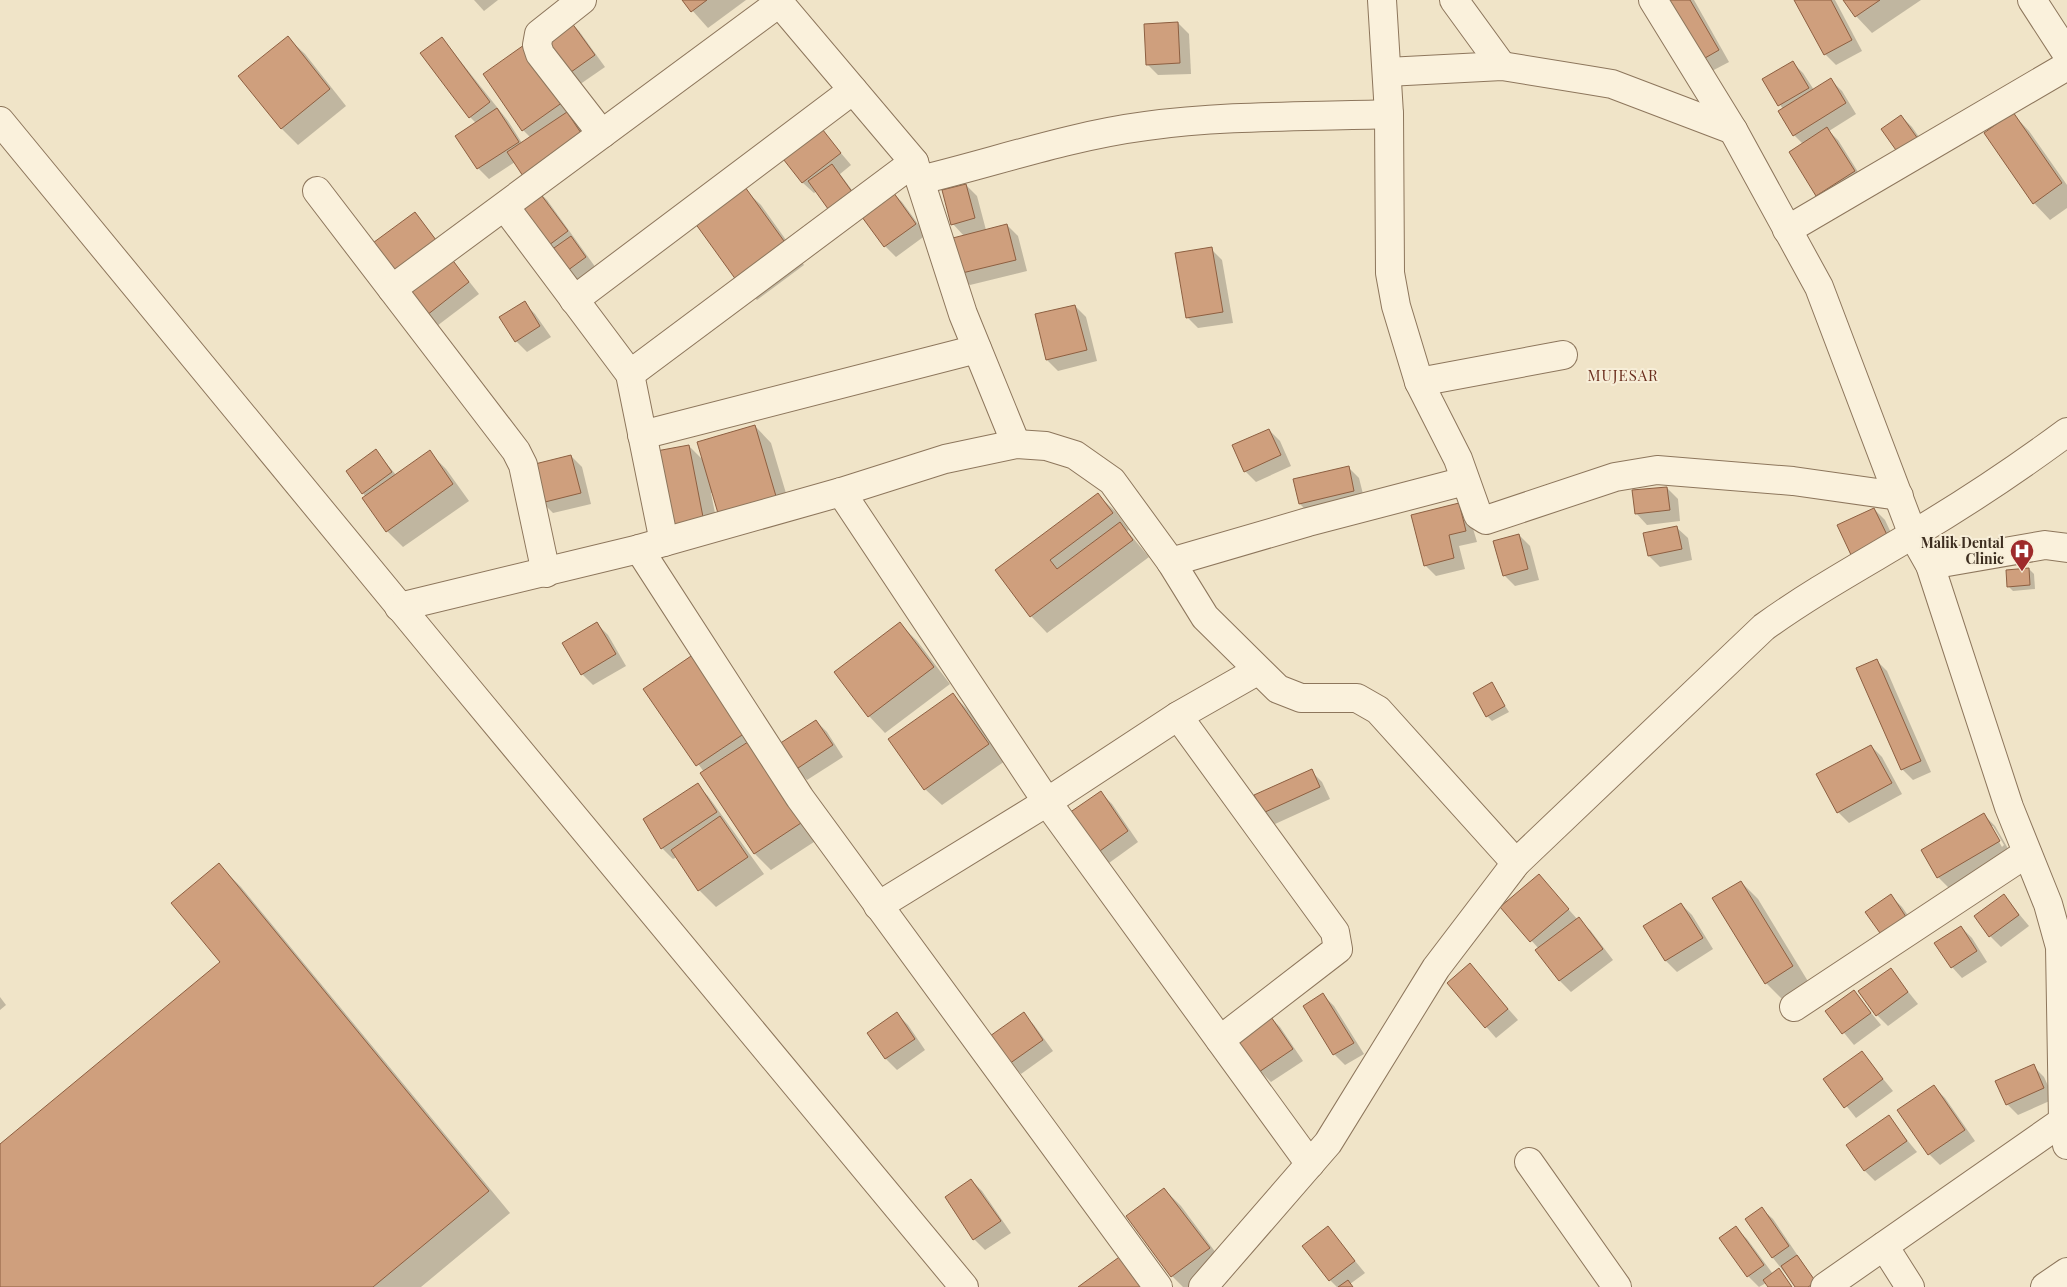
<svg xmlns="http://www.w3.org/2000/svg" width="2067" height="1287" font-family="'Playfair Display',serif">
	<rect width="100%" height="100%" fill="#f0e4c8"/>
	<g fill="#0003" fill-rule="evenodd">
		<path d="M 474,0 L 498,0 L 484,11 Z"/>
		<path d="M 683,0 L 746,0 L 708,28 Z"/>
		<path d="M 1664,0 L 1694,0 L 1729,62 L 1710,72 Z"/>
		<path d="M 1796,0 L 1835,0 L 1862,51 L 1836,65 L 1825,54 Z"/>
		<path d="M 1845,0 L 1921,0 L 1872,33 L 1856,16 Z"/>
		<path d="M 568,20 L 579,31 L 605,67 L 576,87 L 540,40 Z"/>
		<path d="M 1178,23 L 1189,34 L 1191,74 L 1158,75 L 1147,64 Z"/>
		<path d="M 288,38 L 305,54 L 346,106 L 298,145 L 281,128 Z"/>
		<path d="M 442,38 L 508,121 L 522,143 L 531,138 L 523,130 L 524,47 L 579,119 L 575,122 L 595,151 L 537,190 L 547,200 L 596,268 L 572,286 L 546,256 L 536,189 L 515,162 L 489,179 L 478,168 L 476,123 L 470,117 Z"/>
		<path d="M 1792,62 L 1803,73 L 1814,90 L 1831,80 L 1842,91 L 1856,114 L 1829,131 L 1838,140 L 1865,183 L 1828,206 L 1817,195 L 1803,144 L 1794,135 L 1783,109 L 1763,79 Z"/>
		<path d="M 2013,114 L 2029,131 L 2067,185 L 2067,208 L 2050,220 L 2034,203 Z"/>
		<path d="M 1901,116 L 1912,127 L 1933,157 L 1883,129 Z"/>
		<path d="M 819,127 L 851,165 L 840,174 L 866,209 L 891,191 L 902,202 L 926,235 L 896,257 L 885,246 L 859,211 L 817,191 L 814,193 L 803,183 L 782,155 Z"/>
		<path d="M 966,185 L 977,196 L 986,230 L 1007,225 L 1018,236 L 1027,271 L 970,285 L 959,274 L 964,236 L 953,224 Z"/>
		<path d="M 744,189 L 761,205 L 804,265 L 757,300 L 740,283 Z"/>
		<path d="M 415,213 L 479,294 L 433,329 L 368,248 Z"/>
		<path d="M 1211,249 L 1222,260 L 1233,323 L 1198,328 L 1187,317 Z"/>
		<path d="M 524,303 L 535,314 L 551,337 L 527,352 L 516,341 Z"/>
		<path d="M 1075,306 L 1086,317 L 1097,361 L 1058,371 L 1047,360 Z"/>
		<path d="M 755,426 L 771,443 L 794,520 L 738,536 L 721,520 L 713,493 L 711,493 L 720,538 L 684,545 L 689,446 L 704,461 Z"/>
		<path d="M 1269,430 L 1280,441 L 1291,466 L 1256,482 L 1245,471 Z"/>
		<path d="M 376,451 L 396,475 L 429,452 L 446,469 L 469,501 L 403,547 L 387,531 L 363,493 Z"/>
		<path d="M 571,456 L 582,467 L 591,504 L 553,513 L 542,502 Z"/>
		<path d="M 1348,467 L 1359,478 L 1365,502 L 1311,515 L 1300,504 Z"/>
		<path d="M 1667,488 L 1678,499 L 1680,521 L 1647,525 L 1636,513 Z"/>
		<path d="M 1098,495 L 1115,511 L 1129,530 L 1127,531 L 1149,557 L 1047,633 L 1031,616 L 996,570 Z"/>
		<path d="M 1458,504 L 1469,515 L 1477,542 L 1459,546 L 1465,569 L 1436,576 L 1425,565 Z"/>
		<path d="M 1874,509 L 1885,520 L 1899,550 L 1838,526 Z"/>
		<path d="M 1676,527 L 1688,538 L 1692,560 L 1660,567 L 1649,556 Z"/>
		<path d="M 1519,535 L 1530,546 L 1539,580 L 1515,586 L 1504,575 Z"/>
		<path d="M 2029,569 L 2034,574 L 2035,589 L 2013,591 L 2008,586 Z"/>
		<path d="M 597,624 L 608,635 L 626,666 L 593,685 L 582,674 Z"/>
		<path d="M 900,624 L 917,641 L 950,684 L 885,733 L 869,716 Z"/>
		<path d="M 694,655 L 820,838 L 771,870 L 755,854 L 702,774 L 704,772 L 645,690 Z"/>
		<path d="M 1876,660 L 1887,671 L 1931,772 L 1913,780 L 1902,769 Z"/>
		<path d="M 1491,684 L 1509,712 L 1492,721 L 1487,716 Z"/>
		<path d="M 953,695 L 970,712 L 1005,761 L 942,805 L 925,789 Z"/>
		<path d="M 816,721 L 827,732 L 843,757 L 807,780 L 796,769 Z"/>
		<path d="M 1871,746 L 1882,757 L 1902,794 L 1849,823 L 1838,812 Z"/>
		<path d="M 1311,771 L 1322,782 L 1330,799 L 1275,824 L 1264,813 Z"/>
		<path d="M 697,785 L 708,796 L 764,874 L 716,907 L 699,890 L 677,857 L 673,859 L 662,848 Z"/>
		<path d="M 1101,793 L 1112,804 L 1138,842 L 1109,863 L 1098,852 Z"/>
		<path d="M 1984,815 L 1995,826 L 2010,852 L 1949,888 L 1938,877 ZM 1990,826 L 1993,826 L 2004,845 L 2002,847 Z"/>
		<path d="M 219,865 L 241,887 L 510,1213 L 421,1287 L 0,1287 L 0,1145 L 221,962 Z"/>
		<path d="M 1539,876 L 1578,920 L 1590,930 L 1613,960 L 1571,992 L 1560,981 L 1537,950 L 1539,949 L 1502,907 Z"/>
		<path d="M 1741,882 L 1758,899 L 1809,983 L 1782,999 L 1766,983 Z"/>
		<path d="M 1891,896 L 1902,907 L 1921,934 L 1867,912 Z"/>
		<path d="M 2004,896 L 2029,926 L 2001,947 L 1990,936 Z"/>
		<path d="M 1681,904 L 1692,915 L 1713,949 L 1677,972 L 1666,961 L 1645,927 Z"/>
		<path d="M 1961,927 L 1972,938 L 1987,962 L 1962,978 L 1952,967 Z"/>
		<path d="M 1470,965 L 1518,1020 L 1496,1038 L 1448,983 Z"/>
		<path d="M 1890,969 L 1918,1004 L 1888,1026 L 1877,1015 Z"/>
		<path d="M 1854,992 L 1881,1025 L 1854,1045 L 1827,1012 Z"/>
		<path d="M 1323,995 L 1334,1006 L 1364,1054 L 1345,1065 L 1334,1054 L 1304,1006 Z"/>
		<path d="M 0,997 L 6,1005 L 0,1010 Z"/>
		<path d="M 897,1014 L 908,1025 L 925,1050 L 897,1070 L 886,1059 L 869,1033 Z"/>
		<path d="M 1024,1014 L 1034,1025 L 1053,1051 L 1021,1074 L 1010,1063 Z"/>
		<path d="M 1269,1016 L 1280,1027 L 1303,1061 L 1271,1082 L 1260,1071 Z"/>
		<path d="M 1862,1053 L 1893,1091 L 1856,1118 L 1825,1079 Z"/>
		<path d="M 2033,1066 L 2044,1077 L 2054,1099 L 2018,1115 L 2007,1104 Z"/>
		<path d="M 1934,1087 L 1945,1098 L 1975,1141 L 1940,1165 L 1929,1154 Z"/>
		<path d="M 1888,1117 L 1917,1152 L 1875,1181 L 1864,1170 Z"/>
		<path d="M 971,1180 L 982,1191 L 1011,1233 L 985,1250 L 974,1239 Z"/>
		<path d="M 1164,1189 L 1181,1206 L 1225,1265 L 1196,1287 L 1183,1287 L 1172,1276 L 1128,1217 Z"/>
		<path d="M 1762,1209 L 1773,1219 L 1819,1287 L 1796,1287 L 1773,1258 Z"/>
		<path d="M 1328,1228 L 1365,1273 L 1350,1284 L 1353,1287 L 1337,1287 L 1330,1280 Z"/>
		<path d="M 1736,1228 L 1747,1239 L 1773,1274 L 1784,1275 L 1792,1287 L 1769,1287 L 1766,1283 L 1759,1287 L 1748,1276 L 1721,1238 Z"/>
	</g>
	<g fill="#cf9f7d" stroke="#8d5f41">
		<path d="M 682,0 L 707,0 L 691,12 Z"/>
		<path d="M 1662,0 L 1690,0 L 1719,50 L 1698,62 Z"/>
		<path d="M 1794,0 L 1831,0 L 1852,40 L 1824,55 Z"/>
		<path d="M 1843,0 L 1880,0 L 1855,17 Z"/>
		<path d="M 569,19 L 595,55 L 564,77 L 538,40 Z"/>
		<path d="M 1178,22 L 1180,63 L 1146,65 L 1144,24 Z"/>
		<path d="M 288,36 L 330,89 L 281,129 L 238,76 Z"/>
		<path d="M 442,37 L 490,102 L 469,118 L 420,53 Z"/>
		<path d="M 524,45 L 563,102 L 522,131 L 483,74 Z"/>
		<path d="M 1793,61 L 1809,88 L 1778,106 L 1762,79 Z"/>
		<path d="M 1831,78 L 1846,103 L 1793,136 L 1778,111 Z"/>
		<path d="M 497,108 L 519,142 L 477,169 L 455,136 Z"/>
		<path d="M 567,112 L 585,139 L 525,179 L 507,152 Z"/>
		<path d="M 2013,112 L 2062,183 L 2033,204 L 1984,133 Z"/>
		<path d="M 1901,115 L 1923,146 L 1903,160 L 1881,129 Z"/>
		<path d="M 819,125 L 841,153 L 802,183 L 780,155 Z"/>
		<path d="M 1827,127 L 1855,171 L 1816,196 L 1789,152 Z"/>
		<path d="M 832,164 L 855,196 L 831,213 L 808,181 Z"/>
		<path d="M 966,184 L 975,218 L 951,225 L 942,190 Z"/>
		<path d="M 745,187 L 789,248 L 739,284 L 695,223 Z"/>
		<path d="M 536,188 L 568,231 L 541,251 L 509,208 Z"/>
		<path d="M 891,189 L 916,224 L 884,247 L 859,213 Z"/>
		<path d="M 415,212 L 439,244 L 389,280 L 366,248 Z"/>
		<path d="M 1007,224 L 1016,260 L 958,274 L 949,239 Z"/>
		<path d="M 571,236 L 586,257 L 560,276 L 544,255 Z"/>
		<path d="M 1212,247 L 1223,312 L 1186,318 L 1175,253 Z"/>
		<path d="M 448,254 L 469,282 L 422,319 L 400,290 Z"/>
		<path d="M 525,301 L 540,326 L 515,342 L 499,317 Z"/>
		<path d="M 1075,305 L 1087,350 L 1046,360 L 1035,314 Z"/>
		<path d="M 755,425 L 778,503 L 720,520 L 697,442 Z"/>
		<path d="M 1269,429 L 1281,455 L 1244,472 L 1232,445 Z"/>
		<path d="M 689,445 L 704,522 L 666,529 L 651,452 Z"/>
		<path d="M 376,449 L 392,472 L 362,494 L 346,471 Z"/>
		<path d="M 430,450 L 453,484 L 386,532 L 362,498 Z"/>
		<path d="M 571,455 L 581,493 L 541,503 L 531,465 Z"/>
		<path d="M 1349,466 L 1354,491 L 1299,504 L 1293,479 Z"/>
		<path d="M 1667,487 L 1670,510 L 1635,514 L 1632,490 Z"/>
		<path d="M 1098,493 L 1113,513 L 1050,560 L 1057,569 L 1120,522 L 1133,540 L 1030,617 L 995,570 Z"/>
		<path d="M 1459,503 L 1466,531 L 1449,535 L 1454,558 L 1424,566 L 1411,515 Z"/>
		<path d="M 1874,508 L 1889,539 L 1852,557 L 1837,525 Z"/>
		<path d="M 1677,526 L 1682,549 L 1648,556 L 1643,533 Z"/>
		<path d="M 1519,534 L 1528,569 L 1503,576 L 1493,541 Z"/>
		<path d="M 2029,568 L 2030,585 L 2007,587 L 2006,570 Z"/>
		<path d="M 597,622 L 616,654 L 581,675 L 562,643 Z"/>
		<path d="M 900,622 L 934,667 L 868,717 L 834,672 Z"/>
		<path d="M 694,654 L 748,731 L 696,766 L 643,689 Z"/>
		<path d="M 1877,659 L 1921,761 L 1901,770 L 1856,668 Z"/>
		<path d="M 1492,682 L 1505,706 L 1486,717 L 1473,693 Z"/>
		<path d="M 953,693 L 989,744 L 924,790 L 888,739 Z"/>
		<path d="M 816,720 L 833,745 L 795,770 L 779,744 Z"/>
		<path d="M 751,740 L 804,821 L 754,854 L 700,773 Z"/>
		<path d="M 1871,745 L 1892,783 L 1837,813 L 1816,774 Z"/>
		<path d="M 1312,769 L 1320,787 L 1263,813 L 1254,795 Z"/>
		<path d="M 698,783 L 717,812 L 661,849 L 643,819 Z"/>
		<path d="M 1101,791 L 1128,831 L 1097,853 L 1069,813 Z"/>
		<path d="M 1984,813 L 2000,841 L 1937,878 L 1921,850 Z"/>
		<path d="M 720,816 L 748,857 L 698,891 L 671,850 Z"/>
		<path d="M 219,863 L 489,1191 L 373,1287 L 0,1287 L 0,1144 L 220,962 L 171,903 Z"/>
		<path d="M 1539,874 L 1569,909 L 1530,942 L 1500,907 Z"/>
		<path d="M 1741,881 L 1793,966 L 1765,984 L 1712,898 Z"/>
		<path d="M 1891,894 L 1910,923 L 1885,940 L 1865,912 Z"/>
		<path d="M 2004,894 L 2019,915 L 1989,937 L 1974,916 Z"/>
		<path d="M 1681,903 L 1703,938 L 1665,961 L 1643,926 Z"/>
		<path d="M 1579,917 L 1603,949 L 1559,981 L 1535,950 Z"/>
		<path d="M 1961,926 L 1977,951 L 1951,968 L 1934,943 Z"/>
		<path d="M 1470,963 L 1508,1009 L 1485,1028 L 1447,983 Z"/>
		<path d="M 1891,968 L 1908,992 L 1876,1016 L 1858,991 Z"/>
		<path d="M 1854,990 L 1871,1013 L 1842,1034 L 1825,1011 Z"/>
		<path d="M 1323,993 L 1354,1043 L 1333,1055 L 1303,1006 Z"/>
		<path d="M 897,1012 L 915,1039 L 885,1059 L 867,1033 Z"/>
		<path d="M 1024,1012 L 1043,1040 L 1009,1064 L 990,1036 Z"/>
		<path d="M 1269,1014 L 1293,1049 L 1259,1072 L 1235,1037 Z"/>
		<path d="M 1862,1051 L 1883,1079 L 1844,1108 L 1823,1079 Z"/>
		<path d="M 2034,1064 L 2044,1088 L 2006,1105 L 1995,1081 Z"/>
		<path d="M 1934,1085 L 1965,1130 L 1928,1155 L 1897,1110 Z"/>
		<path d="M 1889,1115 L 1907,1141 L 1864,1171 L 1846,1145 Z"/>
		<path d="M 971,1179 L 1001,1221 L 973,1240 L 945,1197 Z"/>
		<path d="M 1164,1188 L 1210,1248 L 1171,1277 L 1126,1216 Z"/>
		<path d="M 1762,1207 L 1789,1246 L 1772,1258 L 1745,1219 Z"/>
		<path d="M 1328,1226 L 1355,1261 L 1329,1281 L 1302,1246 Z"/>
		<path d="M 1736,1226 L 1764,1265 L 1747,1277 L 1719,1238 Z"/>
		<path d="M 1122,1255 L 1146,1287 L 1078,1287 Z"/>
		<path d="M 1797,1255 L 1816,1282 L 1808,1287 L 1795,1287 L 1781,1266 Z"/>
		<path d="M 1779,1268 L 1792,1287 L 1768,1287 L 1763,1280 Z"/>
		<path d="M 1348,1280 L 1353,1287 L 1338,1287 Z"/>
	</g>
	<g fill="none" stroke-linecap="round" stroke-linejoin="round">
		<g stroke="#8d765c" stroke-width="30">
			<g id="minor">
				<path d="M 582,0 L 539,34 L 537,45 L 540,54 L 602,134"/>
				<path d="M 777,0 L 914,162"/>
				<path d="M 1382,0 L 1389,114 L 1390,273 L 1396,306 L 1419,382 L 1458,459 L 1478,515 L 1486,520 L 1615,477 L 1657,470 L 1793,481 L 1899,496"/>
				<path d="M 1454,0 L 1502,66"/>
				<path d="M 1653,0 L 1733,130 L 1819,287 L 1913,535 L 1930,565 L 2009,807 L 2048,904 L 2060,947 L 2063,1121 L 2067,1145"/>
				<path d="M 2032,0 L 2067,54"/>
				<path d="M 1387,72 L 1502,66 L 1588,80 L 1612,84 L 1733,130"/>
				<path d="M 0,121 L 447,664 L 964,1287"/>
				<path d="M 920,180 C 995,162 1069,136 1146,126 C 1226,115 1308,117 1389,114"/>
				<path d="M 317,191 L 516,451 L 523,465 L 546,573"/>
				<path d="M 505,207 L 630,374 L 664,542"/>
				<path d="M 1787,230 L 2067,66"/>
				<path d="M 392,289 L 779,3"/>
				<path d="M 574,300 L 853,90"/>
				<path d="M 630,374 L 914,162 L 963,314 L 1016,444"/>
				<path d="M 1419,382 L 1563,355"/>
				<path d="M 642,435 L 977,349"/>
				<path d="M 841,492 L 1047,802 L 1310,1164"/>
				<path d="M 639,549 L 800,798 L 1158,1287"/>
				<path d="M 1171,562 L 1308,522 L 1465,481"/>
				<path d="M 1930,565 L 2045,545 L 2067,548"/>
				<path d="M 399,607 L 639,549 L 841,492 L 945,459 L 1016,444 L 1046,446 L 1075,455 L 1112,481 L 1171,562 L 1205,617 L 1278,689 L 1301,698 L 1357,698 L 1378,710 L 1516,863"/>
				<path d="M 1178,716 L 1335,932 L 1338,949 L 1220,1040"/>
				<path d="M 878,906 L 1047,802 L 1178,716 L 1257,671"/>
				<path d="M 1794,1007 L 2027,853"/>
				<path d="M 1529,1162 L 1617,1287"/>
				<path d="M 1884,1246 L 1910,1287"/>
				<path d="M 1203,1287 L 1328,1143 L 1436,968 L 1516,863 L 1764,627 C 1811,593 1862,565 1912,535 C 1966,503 2017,469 2067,432"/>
				<path d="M 1825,1287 L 2063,1121"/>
				<path d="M 2045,1287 L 2067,1272"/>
			</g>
		</g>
		<use href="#minor" stroke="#faf1dc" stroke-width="28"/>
	</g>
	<defs>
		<g id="hospital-pin" transform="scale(1.25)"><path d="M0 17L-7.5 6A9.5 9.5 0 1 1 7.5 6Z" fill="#9e2a2b" stroke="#f7eed8"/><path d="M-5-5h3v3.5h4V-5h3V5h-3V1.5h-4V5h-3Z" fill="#fff"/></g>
	</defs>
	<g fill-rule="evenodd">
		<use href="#hospital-pin" x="2022" y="551"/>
	</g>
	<g text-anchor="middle" stroke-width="4" stroke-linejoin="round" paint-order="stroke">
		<g font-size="14" font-weight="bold" fill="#3d2e20" stroke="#f7eed8" text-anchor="end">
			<text x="2004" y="548">Malik Dental<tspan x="2004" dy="16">Clinic</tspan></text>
		</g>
		<g font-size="15" letter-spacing="1" fill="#6b2e1e" stroke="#f7eed8">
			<text x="1623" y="381">MUJESAR</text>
		</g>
	</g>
</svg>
